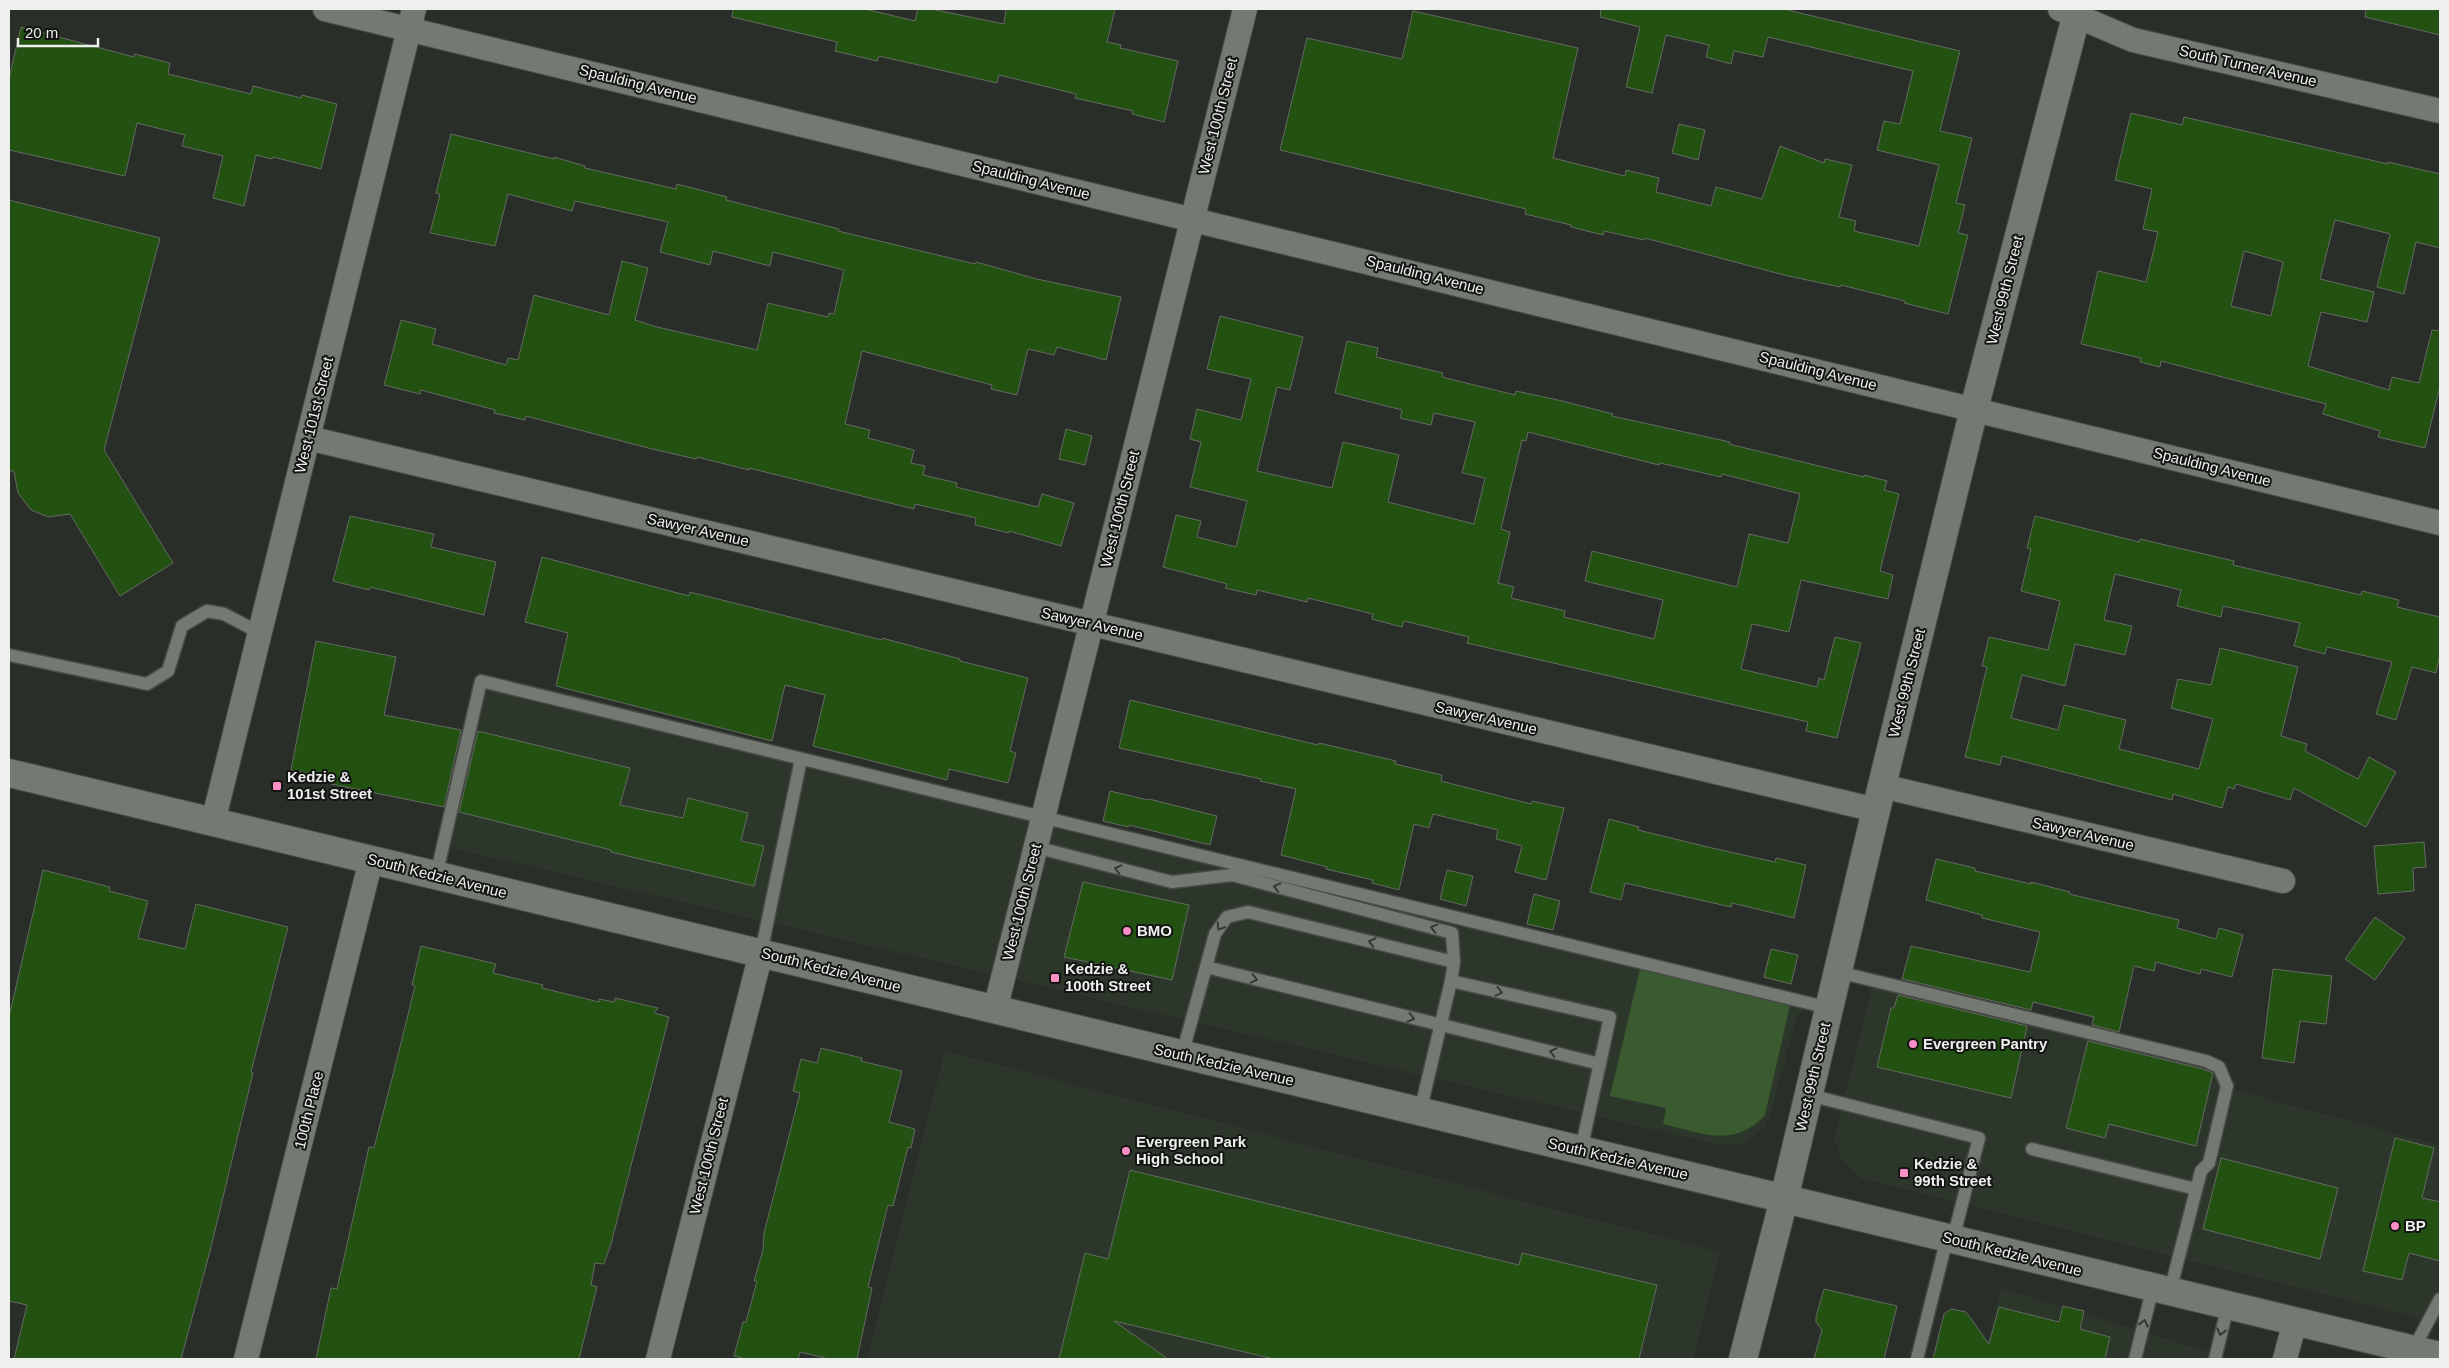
<svg xmlns="http://www.w3.org/2000/svg" width="2449" height="1368" font-family="Arial,sans-serif">
	<rect width="100%" height="100%" fill="#292e28"/>
	<g fill="#2d362a">
		<path d="M 481,681 L 1809,1003 L 1796,1018 L 1772,1110 L 1764,1128 L 1744,1144 L 1719,1145 L 443,846 Z"/>
		<path d="M 1873,980 L 2219,1067 L 2224,1087 L 2440,1145 L 2440,1324 L 1860,1178 L 1842,1160 L 1834,1140 Z"/>
		<path d="M 945,1051 L 1720,1252 L 1693,1359 L 867,1359 Z"/>
		<path d="M 2001,1288 L 2232,1359 L 1983,1359 Z"/>
	</g>
	<path fill="#3a5a30" d="M 1640,969 L 1790,1005 L 1765,1115 C 1734,1149 1701,1133 1663,1124 L 1666,1108 L 1610,1096 Z"/>
	<g fill="#225112" stroke="#646a63" fill-rule="evenodd">
		<path d="M 733,9 L 865,9 L 915,21 L 918,9 L 931,9 L 1004,24 L 1006,9 L 1115,9 L 1107,42 L 1121,45 L 1120,48 L 1178,61 L 1164,122 L 1132,114 L 1133,111 L 1075,98 L 1076,94 L 999,75 L 997,83 L 879,56 L 877,61 L 835,51 L 837,42 L 732,17 Z"/>
		<path d="M 1601,9 L 1783,9 L 1960,51 L 1940,131 L 1972,138 L 1956,203 L 1965,205 L 1958,233 L 1968,235 L 1948,314 L 1904,303 L 1905,301 L 1841,285 L 1840,287 L 1784,275 L 1645,238 L 1644,240 L 1604,231 L 1603,235 L 1571,227 L 1571,225 L 1525,214 L 1526,209 L 1280,150 L 1307,38 L 1402,59 L 1413,11 L 1578,48 L 1553,158 L 1625,176 L 1626,170 L 1659,178 L 1656,192 L 1711,206 L 1716,187 L 1762,199 L 1780,146 L 1824,163 L 1825,159 L 1852,165 L 1839,217 L 1856,221 L 1854,231 L 1919,246 L 1939,165 L 1877,150 L 1884,121 L 1900,124 L 1913,71 L 1768,37 L 1763,57 L 1734,51 L 1731,64 L 1706,57 L 1709,45 L 1666,35 L 1652,93 L 1626,87 L 1640,27 L 1600,17 Z"/>
		<path d="M 2366,9 L 2440,9 L 2440,35 L 2365,17 Z"/>
		<path d="M 21,27 L 134,57 L 135,54 L 170,63 L 168,74 L 251,94 L 253,86 L 301,98 L 302,95 L 337,104 L 321,169 L 273,157 L 272,159 L 256,155 L 244,206 L 213,198 L 223,156 L 182,146 L 185,135 L 137,123 L 125,176 L 9,150 L 9,79 Z"/>
		<path d="M 2131,113 L 2182,125 L 2184,117 L 2388,164 L 2388,162 L 2440,174 L 2440,248 L 2416,242 L 2404,294 L 2377,287 L 2390,234 L 2335,220 L 2320,279 L 2374,292 L 2367,322 L 2321,312 L 2308,366 L 2389,390 L 2392,377 L 2419,383 L 2432,330 L 2440,331 L 2440,386 L 2425,448 L 2378,437 L 2380,431 L 2323,414 L 2326,404 L 2161,361 L 2160,367 L 2140,362 L 2141,358 L 2081,344 L 2098,271 L 2146,282 L 2158,232 L 2143,229 L 2152,189 L 2115,180 ZM 2244,251 L 2283,262 L 2271,316 L 2231,306 Z"/>
		<path d="M 1679,124 L 1705,130 L 1698,160 L 1672,153 Z"/>
		<path d="M 451,134 L 554,159 L 554,157 L 585,166 L 585,168 L 676,189 L 677,184 L 727,197 L 726,200 L 839,229 L 838,231 L 975,264 L 976,262 L 1037,279 L 1121,297 L 1106,360 L 1057,347 L 1054,355 L 1028,349 L 1017,395 L 991,389 L 992,385 L 862,351 L 845,424 L 870,430 L 868,438 L 914,450 L 911,463 L 925,466 L 923,475 L 957,483 L 956,487 L 1038,507 L 1042,494 L 1074,503 L 1061,546 L 1009,531 L 1009,533 L 975,525 L 976,518 L 915,504 L 914,509 L 749,468 L 749,470 L 697,457 L 696,459 L 648,448 L 526,416 L 525,420 L 494,413 L 495,410 L 421,390 L 420,394 L 384,385 L 401,320 L 436,329 L 432,344 L 506,365 L 508,358 L 518,360 L 534,295 L 609,315 L 622,261 L 648,268 L 635,320 L 657,327 L 757,350 L 768,303 L 828,317 L 829,313 L 834,314 L 844,270 L 773,252 L 770,266 L 713,251 L 710,265 L 660,252 L 668,222 L 575,201 L 572,211 L 508,194 L 495,246 L 430,233 L 440,194 L 436,193 Z"/>
		<path d="M 9,200 L 160,238 L 104,450 L 173,563 L 120,596 L 70,514 L 48,517 L 31,510 L 18,493 L 14,472 L 9,470 Z"/>
		<path d="M 1220,316 L 1303,337 L 1290,390 L 1277,387 L 1257,471 L 1332,488 L 1343,442 L 1399,455 L 1388,502 L 1474,524 L 1485,478 L 1462,473 L 1475,422 L 1434,413 L 1431,425 L 1400,418 L 1402,410 L 1335,393 L 1347,341 L 1378,348 L 1376,357 L 1443,373 L 1442,377 L 1515,395 L 1516,391 L 1558,400 L 1613,414 L 1612,416 L 1730,442 L 1729,444 L 1864,477 L 1864,475 L 1887,481 L 1884,490 L 1899,494 L 1880,571 L 1893,575 L 1888,599 L 1801,580 L 1789,632 L 1752,624 L 1741,669 L 1817,687 L 1819,678 L 1824,680 L 1835,637 L 1861,643 L 1837,738 L 1806,731 L 1808,722 L 1467,643 L 1469,637 L 1404,621 L 1402,627 L 1372,619 L 1373,614 L 1308,598 L 1307,602 L 1257,590 L 1256,595 L 1225,588 L 1227,584 L 1163,567 L 1176,515 L 1201,521 L 1197,537 L 1236,547 L 1247,501 L 1190,487 L 1201,442 L 1190,439 L 1197,409 L 1241,420 L 1251,379 L 1207,369 ZM 1528,432 L 1659,465 L 1660,463 L 1721,477 L 1722,474 L 1800,494 L 1788,543 L 1749,534 L 1737,587 L 1592,551 L 1585,581 L 1663,600 L 1654,639 L 1564,617 L 1565,611 L 1511,598 L 1514,587 L 1498,583 L 1510,532 L 1501,529 L 1522,440 L 1526,441 Z"/>
		<path d="M 1066,429 L 1092,436 L 1085,465 L 1059,459 Z"/>
		<path d="M 350,516 L 434,534 L 431,547 L 496,562 L 484,615 L 370,587 L 369,590 L 333,581 Z"/>
		<path d="M 2035,516 L 2139,542 L 2140,539 L 2234,561 L 2233,565 L 2361,595 L 2362,591 L 2399,600 L 2397,607 L 2440,617 L 2440,654 L 2436,673 L 2412,667 L 2396,720 L 2376,714 L 2392,662 L 2327,647 L 2325,654 L 2294,646 L 2300,623 L 2223,606 L 2221,617 L 2177,606 L 2181,590 L 2115,574 L 2104,620 L 2132,626 L 2125,655 L 2075,644 L 2065,686 L 2022,675 L 2011,718 L 2058,730 L 2064,705 L 2126,720 L 2119,749 L 2199,769 L 2213,719 L 2171,708 L 2178,679 L 2211,685 L 2220,648 L 2298,667 L 2281,736 L 2307,744 L 2305,751 L 2358,779 L 2369,757 L 2396,772 L 2366,827 L 2294,788 L 2290,800 L 2236,784 L 2234,789 L 2228,787 L 2222,808 L 2173,794 L 2172,800 L 2002,756 L 2000,765 L 1965,757 L 1987,667 L 1982,666 L 1989,637 L 2048,650 L 2060,601 L 2021,591 L 2031,549 L 2027,548 Z"/>
		<path d="M 542,557 L 689,596 L 690,592 L 882,640 L 882,638 L 960,659 L 960,661 L 1028,678 L 1010,751 L 1016,753 L 1008,783 L 949,769 L 947,780 L 813,746 L 825,695 L 785,685 L 772,741 L 556,686 L 568,633 L 525,622 Z"/>
		<path d="M 316,641 L 396,657 L 384,715 L 461,730 L 444,807 L 331,784 L 333,778 L 291,770 Z"/>
		<path d="M 1130,700 L 1318,745 L 1319,743 L 1396,761 L 1395,764 L 1442,775 L 1441,781 L 1531,804 L 1532,801 L 1564,808 L 1546,880 L 1515,872 L 1522,846 L 1496,839 L 1498,830 L 1433,814 L 1429,828 L 1414,824 L 1399,890 L 1372,883 L 1373,880 L 1326,869 L 1327,867 L 1281,855 L 1296,789 L 1260,781 L 1261,779 L 1119,748 Z"/>
		<path d="M 478,731 L 630,768 L 620,805 L 683,818 L 688,798 L 748,813 L 741,841 L 764,846 L 754,886 L 611,852 L 611,850 L 459,812 Z"/>
		<path d="M 1110,791 L 1148,800 L 1149,799 L 1217,816 L 1210,845 L 1129,825 L 1128,827 L 1103,821 Z"/>
		<path d="M 1609,819 L 1639,827 L 1638,830 L 1712,848 L 1775,862 L 1776,858 L 1806,865 L 1794,918 L 1732,903 L 1731,907 L 1625,883 L 1621,900 L 1590,892 Z"/>
		<path d="M 2424,842 L 2426,867 L 2413,868 L 2414,891 L 2378,894 L 2374,846 Z"/>
		<path d="M 1936,859 L 1975,868 L 1975,871 L 2031,884 L 2031,882 L 2070,892 L 2069,894 L 2179,920 L 2177,928 L 2216,939 L 2219,928 L 2243,935 L 2232,977 L 2201,969 L 2200,974 L 2156,962 L 2154,971 L 2134,966 L 2119,1032 L 2092,1025 L 2094,1017 L 2033,1002 L 2031,1010 L 1902,979 L 1911,946 L 2030,972 L 2040,932 L 1982,918 L 1982,915 L 1926,900 Z"/>
		<path d="M 43,870 L 110,887 L 109,891 L 148,901 L 138,938 L 185,949 L 196,904 L 288,927 L 251,1072 L 253,1073 L 210,1251 L 181,1359 L 14,1359 L 27,1305 L 9,1301 L 9,1017 Z"/>
		<path d="M 1447,870 L 1473,876 L 1466,906 L 1440,899 Z"/>
		<path d="M 1083,882 L 1189,905 L 1172,980 L 1064,957 Z"/>
		<path d="M 1534,894 L 1560,901 L 1553,930 L 1527,924 Z"/>
		<path d="M 2375,917 L 2405,938 L 2375,980 L 2345,959 Z"/>
		<path d="M 421,946 L 496,964 L 493,973 L 543,985 L 542,988 L 599,1002 L 599,999 L 614,1002 L 615,998 L 658,1008 L 654,1013 L 669,1017 L 611,1244 L 604,1264 L 595,1263 L 591,1285 L 597,1287 L 579,1359 L 316,1359 L 331,1288 L 337,1289 L 369,1147 L 374,1148 L 398,1055 L 415,986 L 412,985 Z"/>
		<path d="M 1771,949 L 1798,955 L 1791,984 L 1764,977 Z"/>
		<path d="M 2273,969 L 2332,976 L 2326,1024 L 2300,1021 L 2294,1063 L 2262,1058 Z"/>
		<path d="M 1898,995 L 2027,1026 L 2011,1098 L 1877,1067 L 1891,1008 L 1894,1008 Z"/>
		<path d="M 2088,1041 L 2203,1069 L 2213,1073 L 2196,1146 L 2109,1124 L 2105,1138 L 2066,1128 Z"/>
		<path d="M 821,1048 L 862,1058 L 861,1061 L 902,1071 L 889,1122 L 915,1129 L 911,1148 L 908,1147 L 893,1206 L 888,1205 L 868,1287 L 872,1288 L 857,1359 L 829,1359 L 800,1352 L 798,1359 L 746,1359 L 734,1356 L 743,1322 L 746,1322 L 757,1281 L 754,1281 L 763,1250 L 764,1233 L 800,1093 L 793,1091 L 801,1059 L 817,1063 Z"/>
		<path d="M 2395,1138 L 2434,1148 L 2422,1198 L 2440,1202 L 2440,1261 L 2409,1253 L 2402,1280 L 2363,1271 Z"/>
		<path d="M 2221,1158 L 2338,1188 L 2320,1259 L 2203,1229 Z"/>
		<path d="M 1130,1170 L 1519,1265 L 1522,1253 L 1657,1285 L 1639,1359 L 1274,1359 L 1114,1321 L 1168,1359 L 1059,1359 L 1085,1253 L 1108,1259 Z"/>
		<path d="M 1824,1289 L 1897,1306 L 1884,1359 L 1814,1359 L 1822,1330 L 1816,1322 L 1816,1317 Z"/>
		<path d="M 2063,1306 L 2084,1311 L 2080,1329 L 2110,1337 L 2105,1359 L 1933,1359 L 1944,1314 L 1951,1309 L 1966,1312 L 1989,1344 L 1999,1307 L 2059,1322 Z"/>
	</g>
	<g fill="none" stroke-linecap="round" stroke-linejoin="round">
		<g stroke="#474a45" stroke-width="15">
			<g id="lane">
				<path d="M 9,655 L 147,684 L 168,671 L 182,626 L 207,611 L 224,614 L 260,633"/>
				<path d="M 1035,847 L 1172,882 L 1232,875 L 1452,933 L 1454,962 L 1451,981 L 1420,1112"/>
				<path d="M 436,876 L 481,681 L 1829,1008"/>
				<path d="M 761,953 L 801,759"/>
				<path d="M 1206,967 L 1600,1064"/>
				<path d="M 1838,972 L 2206,1061 L 2219,1067 L 2227,1086 L 2209,1163 L 2201,1171 L 2170,1291"/>
				<path d="M 1451,981 L 1610,1017 L 1581,1150"/>
				<path d="M 1182,1055 L 1215,934 L 1227,917 L 1248,912 L 1454,962"/>
				<path d="M 1809,1095 L 1979,1138 L 1953,1239"/>
				<path d="M 2032,1149 L 2196,1189"/>
				<path d="M 2413,1350 L 2440,1299"/>
				<path d="M 1917,1359 L 1947,1238"/>
				<path d="M 2135,1359 L 2153,1287"/>
				<path d="M 2215,1359 L 2228,1305"/>
			</g>
		</g>
		<g stroke="#474a45" stroke-width="26">
			<g id="street">
				<path d="M 325,9 L 2440,523"/>
				<path d="M 2060,9 L 2133,40 L 2440,111"/>
				<path d="M 308,438 L 1876,810"/>
				<path d="M 1882,786 L 2283,881"/>
				<path d="M 213,822 L 414,9"/>
				<path d="M 995,1010 L 1245,9"/>
				<path d="M 246,1359 L 371,860"/>
				<path d="M 658,1359 L 761,953"/>
				<path d="M 2285,1359 L 2295,1321"/>
			</g>
		</g>
		<g stroke="#474a45" stroke-width="30">
			<g id="secondary">
				<path d="M 9,773 L 2440,1356"/>
				<path d="M 1743,1359 L 1784,1199 L 1876,810 L 1974,409 L 2078,9"/>
			</g>
		</g>
		<use href="#lane" stroke="#747a72" stroke-width="12"/>
		<use href="#street" stroke="#747a72" stroke-width="24"/>
		<use href="#secondary" stroke="#747a72" stroke-width="28"/>
	</g>
	<defs><path id="oneway-chevron" d="M-2-3.5L2.5 0L-2 3.5" fill="none" stroke-width="1.6" stroke-linecap="round" stroke-linejoin="round" transform="scale(1.25)"/></defs>
	<g stroke="#353834">
		<use href="#oneway-chevron" transform="translate(1118 869) rotate(-166)"/>
		<use href="#oneway-chevron" transform="translate(1277 887) rotate(-165)"/>
		<use href="#oneway-chevron" transform="translate(1220 927) rotate(123)"/>
		<use href="#oneway-chevron" transform="translate(1434 928) rotate(-165)"/>
		<use href="#oneway-chevron" transform="translate(1372 942) rotate(-166)"/>
		<use href="#oneway-chevron" transform="translate(1254 979) rotate(14)"/>
		<use href="#oneway-chevron" transform="translate(1499 992) rotate(13)"/>
		<use href="#oneway-chevron" transform="translate(1411 1018) rotate(14)"/>
		<use href="#oneway-chevron" transform="translate(1553 1052) rotate(-166)"/>
		<use href="#oneway-chevron" transform="translate(2144 1323) rotate(-76)"/>
		<use href="#oneway-chevron" transform="translate(2221 1332) rotate(104)"/>
	</g>
	<g fill="#fa8fc6" stroke="#131513" stroke-width="2">
		<rect x="272" y="781" width="10" height="10" rx="2.5"/>
		<circle cx="1127" cy="931" r="5"/>
		<rect x="1050" y="973" width="10" height="10" rx="2.5"/>
		<circle cx="1913" cy="1044" r="5"/>
		<circle cx="1126" cy="1151" r="5"/>
		<rect x="1899" y="1168" width="10" height="10" rx="2.5"/>
		<circle cx="2395" cy="1226" r="5"/>
	</g>
	<g text-anchor="middle" stroke-width="4" stroke-linejoin="round" paint-order="stroke">
		<g font-size="15" fill="#edf0ec" stroke="#131513">
			<text transform="translate(2248 66) rotate(13)" y="5">South Turner Avenue</text>
			<text transform="translate(638 84) rotate(14)" y="5">Spaulding Avenue</text>
			<text transform="translate(1218 116) rotate(-76)" y="5">West 100th Street</text>
			<text transform="translate(1031 180) rotate(14)" y="5">Spaulding Avenue</text>
			<text transform="translate(1425 275) rotate(14)" y="5">Spaulding Avenue</text>
			<text transform="translate(2005 290) rotate(-76)" y="5">West 99th Street</text>
			<text transform="translate(1818 371) rotate(14)" y="5">Spaulding Avenue</text>
			<text transform="translate(314 415) rotate(-76)" y="5">West 101st Street</text>
			<text transform="translate(2212 467) rotate(14)" y="5">Spaulding Avenue</text>
			<text transform="translate(1120 509) rotate(-76)" y="5">West 100th Street</text>
			<text transform="translate(698 530) rotate(13)" y="5">Sawyer Avenue</text>
			<text transform="translate(1092 624) rotate(13)" y="5">Sawyer Avenue</text>
			<text transform="translate(1907 683) rotate(-76)" y="5">West 99th Street</text>
			<text transform="translate(1486 718) rotate(13)" y="5">Sawyer Avenue</text>
			<text transform="translate(2083 834) rotate(13)" y="5">Sawyer Avenue</text>
			<text transform="translate(437 876) rotate(14)" y="5">South Kedzie Avenue</text>
			<text transform="translate(1022 902) rotate(-76)" y="5">West 100th Street</text>
			<text transform="translate(831 970) rotate(14)" y="5">South Kedzie Avenue</text>
			<text transform="translate(1224 1065) rotate(13)" y="5">South Kedzie Avenue</text>
			<text transform="translate(1813 1077) rotate(-77)" y="5">West 99th Street</text>
			<text transform="translate(309 1110) rotate(-76)" y="5">100th Place</text>
			<text transform="translate(709 1156) rotate(-76)" y="5">West 100th Street</text>
			<text transform="translate(1618 1159) rotate(13)" y="5">South Kedzie Avenue</text>
			<text transform="translate(2012 1254) rotate(14)" y="5">South Kedzie Avenue</text>
		</g>
		<g font-size="15" font-weight="bold" fill="#edf0ec" stroke="#131513" text-anchor="start">
			<text x="287" y="782">Kedzie &amp;<tspan x="287" dy="17">101st Street</tspan></text>
			<text x="1137" y="936">BMO</text>
			<text x="1065" y="974">Kedzie &amp;<tspan x="1065" dy="17">100th Street</tspan></text>
			<text x="1923" y="1049">Evergreen Pantry</text>
			<text x="1136" y="1147">Evergreen Park<tspan x="1136" dy="17">High School</tspan></text>
			<text x="1914" y="1169">Kedzie &amp;<tspan x="1914" dy="17">99th Street</tspan></text>
			<text x="2405" y="1231">BP</text>
		</g>
	</g>
	<rect width="2449" height="1368" fill="none" stroke="#edf0ec" stroke-width="20"/>
	<path d="M18 38v8h80v-8" fill="none" stroke="#edf0ec" stroke-width="2.5"/>
	<text x="25" y="38" font-size="15" fill="#edf0ec" stroke="#131513" stroke-width="4" paint-order="stroke">20 m</text>
</svg>
